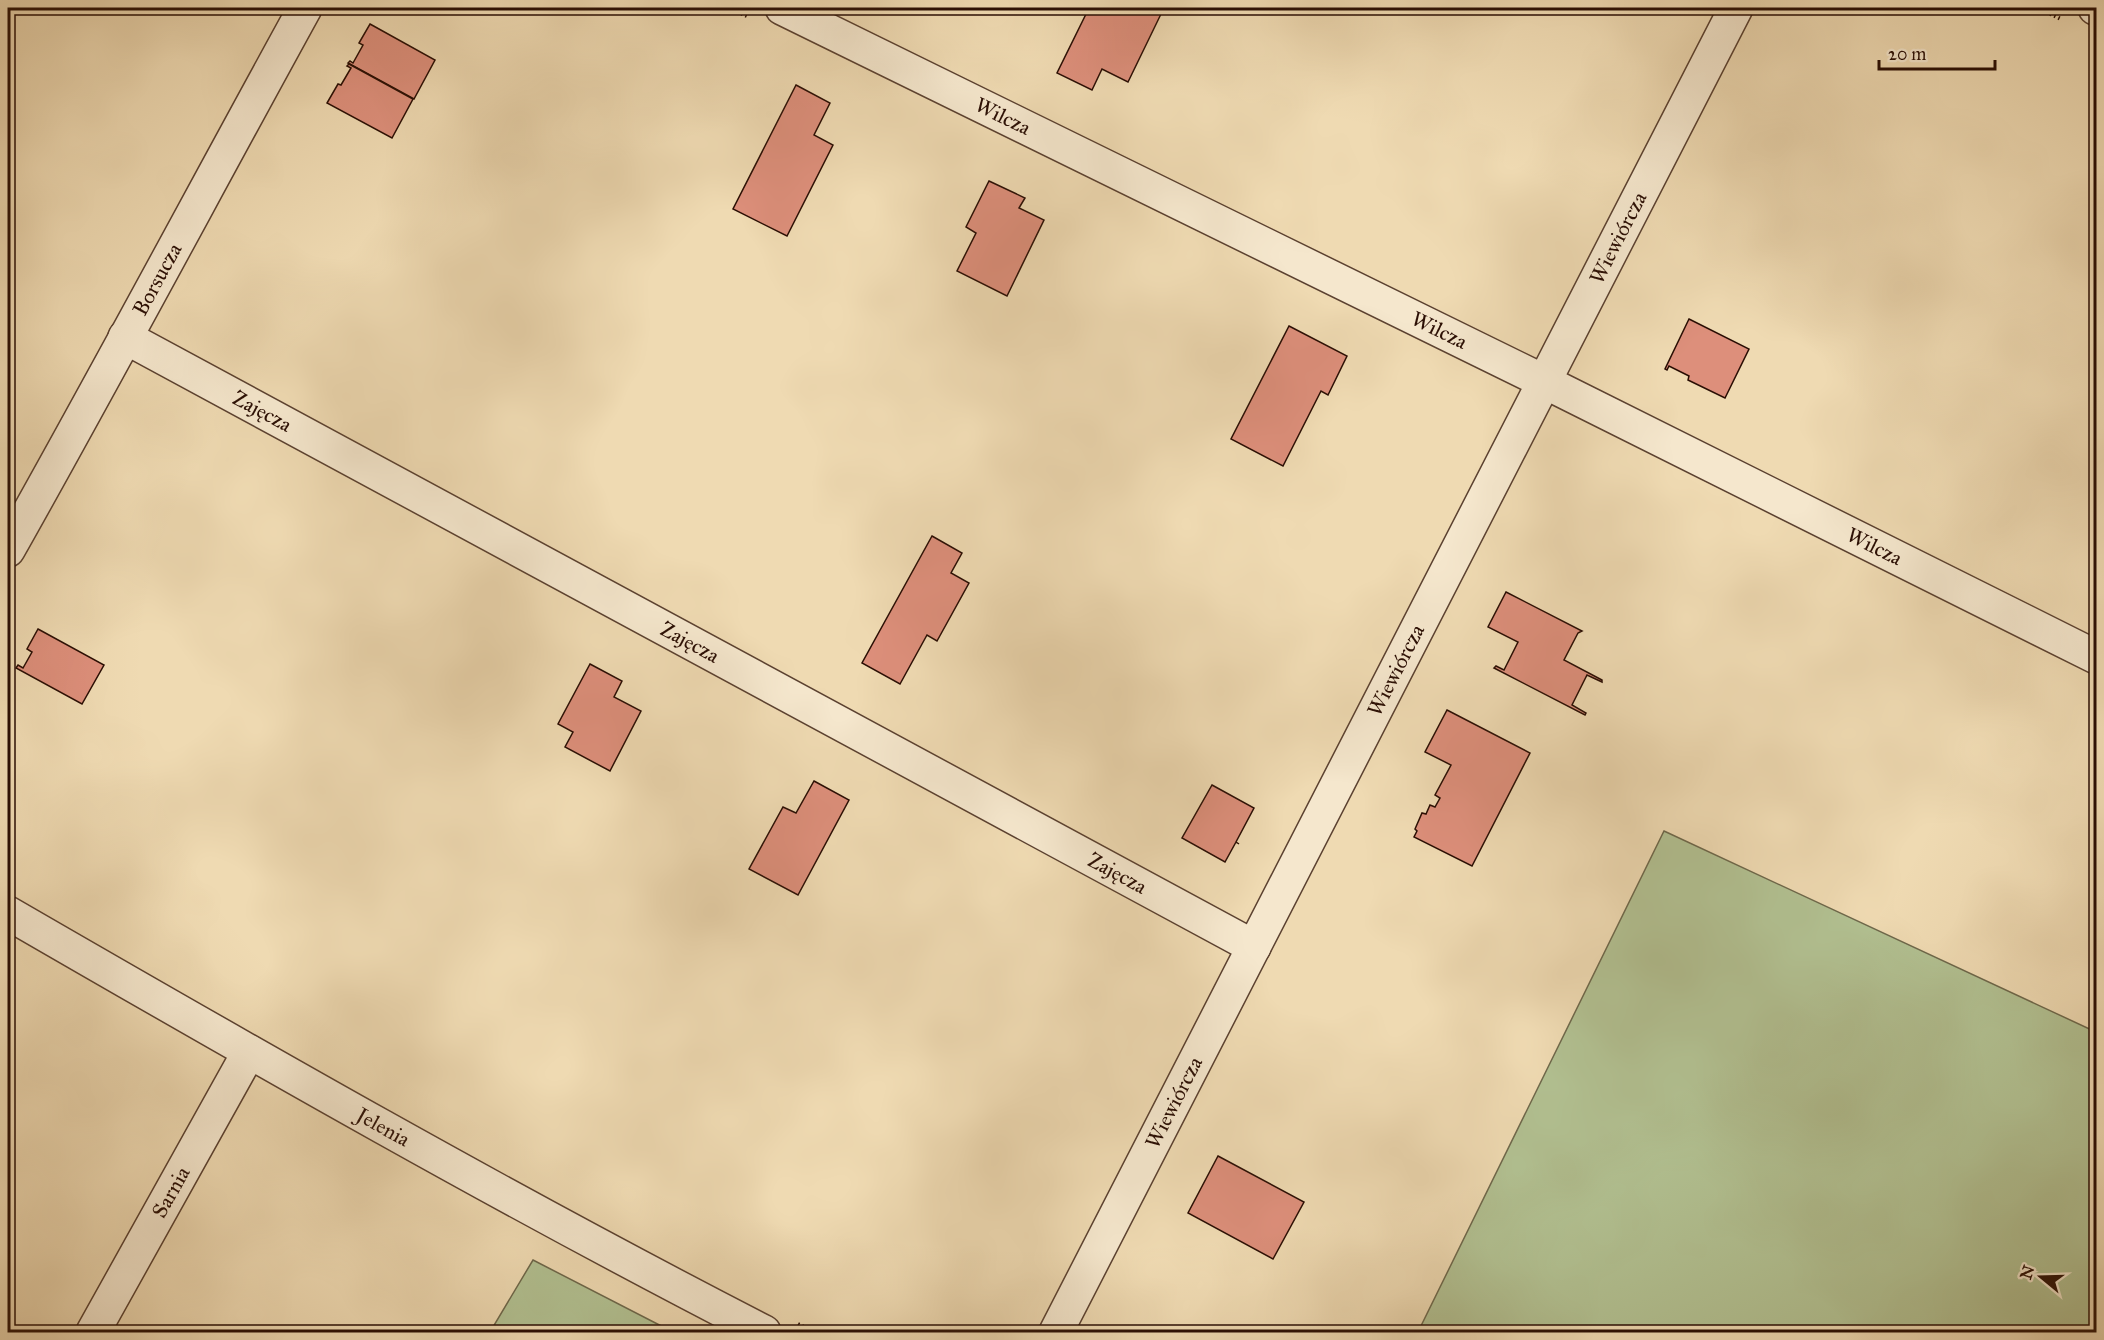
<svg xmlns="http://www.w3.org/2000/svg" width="2104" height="1340" font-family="'IM FELL Great Primer',serif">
	<rect width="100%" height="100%" fill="#efdab2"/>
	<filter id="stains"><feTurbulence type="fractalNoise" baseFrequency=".00333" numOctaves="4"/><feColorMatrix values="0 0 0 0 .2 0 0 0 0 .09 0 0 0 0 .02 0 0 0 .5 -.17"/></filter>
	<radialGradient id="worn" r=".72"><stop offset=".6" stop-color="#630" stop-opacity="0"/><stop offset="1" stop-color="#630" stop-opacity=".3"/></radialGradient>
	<g fill="#b2c192" stroke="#6e684b" stroke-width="1.5">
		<path d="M 1664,831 L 2096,1032 L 2096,1332 L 1418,1332 Z"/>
		<path d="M 533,1260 L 673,1332 L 490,1332 Z"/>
	</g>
	<g fill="#dd8f7b" stroke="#2a0e04" stroke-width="1.5">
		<path d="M 1089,8 L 1147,8 L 1161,14 L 1128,82 L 1102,69 L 1092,90 L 1057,73 Z"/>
		<path d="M 370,24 L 435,60 L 414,99 L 348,63 L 350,61 L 353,63 L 363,45 L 359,43 Z"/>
		<path d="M 349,64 L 413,99 L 392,138 L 327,103 L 338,84 L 341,85 L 351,68 L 347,66 Z"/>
		<path d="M 796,85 L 830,103 L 814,135 L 833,145 L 787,236 L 733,209 Z"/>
		<path d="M 989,181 L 1025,198 L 1019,208 L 1044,220 L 1007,296 L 957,271 L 976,233 L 966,227 Z"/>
		<path d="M 1689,319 L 1749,349 L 1725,398 L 1688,380 L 1689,376 L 1669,366 L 1667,370 L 1665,369 Z"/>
		<path d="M 1289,326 L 1347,356 L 1328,395 L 1321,391 L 1283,466 L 1231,439 Z"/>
		<path d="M 932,536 L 962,553 L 951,573 L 969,583 L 937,641 L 927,635 L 900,684 L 862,663 Z"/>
		<path d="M 1506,592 L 1582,631 L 1578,633 L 1564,660 L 1602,680 L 1602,682 L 1587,675 L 1572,705 L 1586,713 L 1585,715 L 1494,668 L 1496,666 L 1504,670 L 1518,642 L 1488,627 Z"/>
		<path d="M 38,629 L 104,665 L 82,704 L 16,668 L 18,665 L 23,668 L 32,652 L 27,649 Z"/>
		<path d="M 590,664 L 622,681 L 614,697 L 641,711 L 610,771 L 565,747 L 573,732 L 558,724 Z"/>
		<path d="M 1447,710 L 1530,753 L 1472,866 L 1414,837 L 1417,831 L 1415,829 L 1422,813 L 1426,814 L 1430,805 L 1435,807 L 1440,798 L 1435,795 L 1451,765 L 1425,752 Z"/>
		<path d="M 814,781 L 849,800 L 798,895 L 749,869 L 783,807 L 796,813 Z"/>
		<path d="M 1212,785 L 1254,808 L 1236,842 L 1239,844 L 1236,842 L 1225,862 L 1182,838 Z"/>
		<path d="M 1218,1156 L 1304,1202 L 1273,1259 L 1188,1213 Z"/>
	</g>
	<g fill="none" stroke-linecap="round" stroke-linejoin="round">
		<g stroke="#5b4130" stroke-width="36">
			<g id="minor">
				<path id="s1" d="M 782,8 L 1545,382 L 2096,657"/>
				<path d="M 2095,8 L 2096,8"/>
				<path id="s2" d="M 125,337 L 1254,947"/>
				<path id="s3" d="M 8,550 C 109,371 206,188 305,8"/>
				<path id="s4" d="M 8,913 C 257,1057 507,1200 764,1332"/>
				<path id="s5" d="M 93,1332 L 249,1052"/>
				<path id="s6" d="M 1056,1332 L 1736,8"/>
			</g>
		</g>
		<g stroke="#2a0e04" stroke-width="4" stroke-dasharray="1.5 3" stroke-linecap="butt">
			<path d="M 729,8 L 747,16"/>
			<path d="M 2038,8 L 2061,19"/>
			<path d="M 8,598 L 14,586"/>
			<path d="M 798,1324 L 814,1332"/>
		</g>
		<use href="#minor" stroke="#f5e7cd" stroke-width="33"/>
	</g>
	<g text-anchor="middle" stroke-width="6" stroke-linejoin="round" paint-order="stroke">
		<g font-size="21" fill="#2a0e04" stroke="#f5e7cd">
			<text dy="7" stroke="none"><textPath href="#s1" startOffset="246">Wilcza</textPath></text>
			<text dy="7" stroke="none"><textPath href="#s6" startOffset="1230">Wiewiórcza</textPath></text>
			<text dy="7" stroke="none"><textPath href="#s3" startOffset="309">Borsucza</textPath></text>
			<text dy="7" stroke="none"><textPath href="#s1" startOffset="732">Wilcza</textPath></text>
			<text dy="7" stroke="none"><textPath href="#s2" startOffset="156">Zajęcza</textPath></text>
			<text dy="7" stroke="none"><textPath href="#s1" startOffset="1218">Wilcza</textPath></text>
			<text dy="7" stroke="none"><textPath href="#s2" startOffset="642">Zajęcza</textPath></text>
			<text dy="7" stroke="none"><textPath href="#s6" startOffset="744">Wiewiórcza</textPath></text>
			<text dy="7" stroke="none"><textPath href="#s2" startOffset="1128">Zajęcza</textPath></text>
			<text dy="7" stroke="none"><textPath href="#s6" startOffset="258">Wiewiórcza</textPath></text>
			<text dy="7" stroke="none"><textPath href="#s4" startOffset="432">Jelenia</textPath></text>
			<text dy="7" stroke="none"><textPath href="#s5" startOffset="160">Sarnia</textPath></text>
		</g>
	</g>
	<rect width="2104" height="1340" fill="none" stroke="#efdab2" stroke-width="30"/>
	<rect x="9" y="9" width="2086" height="1322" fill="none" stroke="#2a0e04" stroke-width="3"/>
	<rect x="15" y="15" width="2074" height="1310" fill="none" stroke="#2a0e04" stroke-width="1.5"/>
	<g transform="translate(2041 1277) rotate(289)" stroke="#f5e7cd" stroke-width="4.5" paint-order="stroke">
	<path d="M0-4.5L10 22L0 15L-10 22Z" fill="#2a0e04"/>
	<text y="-9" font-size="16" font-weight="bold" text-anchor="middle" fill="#2a0e04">N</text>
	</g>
	<path d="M1879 60v9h116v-9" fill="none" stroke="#2a0e04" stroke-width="3"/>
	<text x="1888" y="60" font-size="18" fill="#2a0e04" stroke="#f5e7cd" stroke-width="4.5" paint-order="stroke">20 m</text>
	<rect width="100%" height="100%" filter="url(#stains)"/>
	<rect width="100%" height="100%" fill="url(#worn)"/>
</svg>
